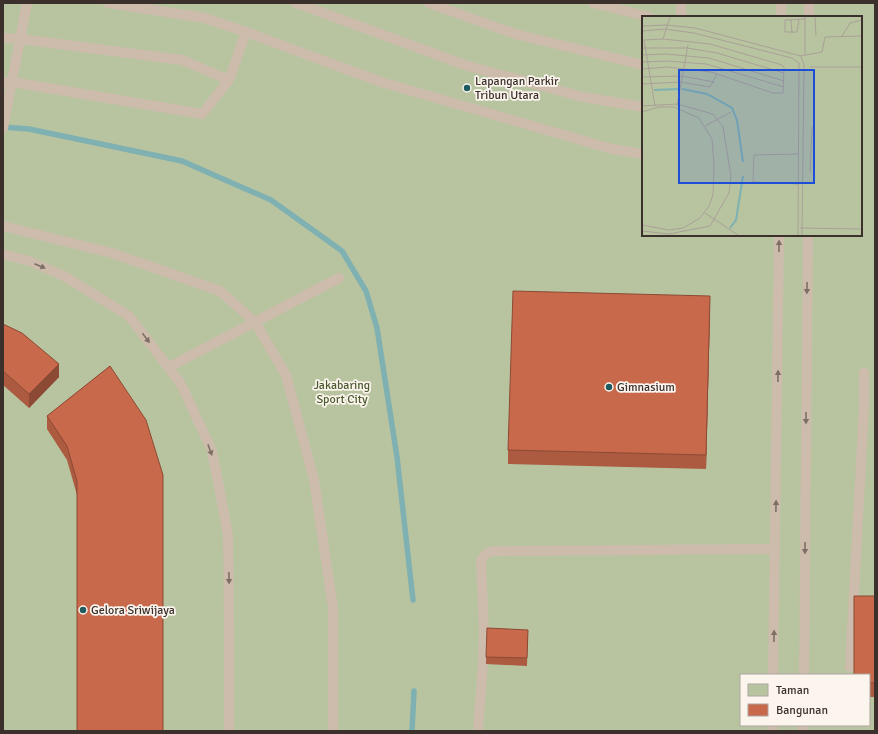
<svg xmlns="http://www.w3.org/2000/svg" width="878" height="734" font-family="Signika,sans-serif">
	<rect width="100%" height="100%" fill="#f4ebe1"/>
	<path fill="#b8c4a0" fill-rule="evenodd" d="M 3,3 L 875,3 L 875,731 L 3,731 ZM 643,17 L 861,17 L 861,235 L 643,235 ZM 741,675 L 869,675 L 869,725 L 741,725 Z"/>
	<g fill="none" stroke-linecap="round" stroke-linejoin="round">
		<g stroke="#7fb0b2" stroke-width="5.5">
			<path d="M 3,127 L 29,129 L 182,161 L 271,200 L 342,251 L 366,291 L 377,328 L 397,457 L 413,600"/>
			<path d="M 412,731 L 414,691"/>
		</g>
		<g stroke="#cdbbac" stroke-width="10">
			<path d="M 108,3 L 205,18 L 246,32 L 381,82 L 612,149 L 643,154"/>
			<path d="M 296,3 L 468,66 L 583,97 L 643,107"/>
			<path d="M 429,3 L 515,34 L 643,65"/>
			<path d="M 593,3 L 649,17"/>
			<path d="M 809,3 L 809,17"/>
			<path d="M 681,17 L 681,3"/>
			<path d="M 781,17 L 781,3"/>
			<path d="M 3,38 L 20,39 L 182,60 L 229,80"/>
			<path d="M 3,82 L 12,82 L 202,114 L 229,80 L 246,32"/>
			<path d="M 3,128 L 27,3"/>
			<path d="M 3,226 L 112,253 L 220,291 L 255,322 L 286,375 L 314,480 L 333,608 L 333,731"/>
			<path d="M 3,254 L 29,261 L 64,276 L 129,316 L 181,384 L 212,451 L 228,534 L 229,627 L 229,731"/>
			<path d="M 169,367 L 339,278"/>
			<path d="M 850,667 L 864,407 L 864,373"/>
			<path d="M 773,675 L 779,235"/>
			<path d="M 804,675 L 808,235"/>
			<path d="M 478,731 L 483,663 L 484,630 L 481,561 C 485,553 489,551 498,551 L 775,549"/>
			<path d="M 772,731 L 773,725"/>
			<path d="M 803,731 L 803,725"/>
		</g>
	</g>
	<g fill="#ac5a40">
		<path d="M 710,310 L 706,469 L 508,464 L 508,450 Z"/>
		<path d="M 3,324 L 59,377 L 29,408 L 3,385 Z"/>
		<path d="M 110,366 L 77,495 L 67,460 L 47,429 L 47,416 Z"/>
		<path d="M 875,596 L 875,697 L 869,697 L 869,675 Z"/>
		<path d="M 528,630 L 527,666 L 486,664 L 486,657 Z"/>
	</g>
	<g fill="#8c4a34">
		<path d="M 710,296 L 710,310 L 706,469 L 706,455 Z"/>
		<path d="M 59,364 L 59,377 L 29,408 L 29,394 Z"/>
	</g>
	<g fill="#c8694b" stroke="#8c4a34">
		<path d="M 513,291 L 710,296 L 706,455 L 508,450 Z"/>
		<path d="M 3,324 L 22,333 L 59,364 L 29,394 L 3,371 Z"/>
		<path d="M 110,366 L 146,420 L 163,475 L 163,731 L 77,731 L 77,481 L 67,446 L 47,416 Z"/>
		<path d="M 854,596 L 875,596 L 875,683 L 869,683 L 869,675 L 854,675 Z"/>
		<path d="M 487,628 L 528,630 L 527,658 L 486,657 Z"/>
	</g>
	<defs><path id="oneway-solid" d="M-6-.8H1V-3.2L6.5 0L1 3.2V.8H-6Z"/></defs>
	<g fill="#7d6f65">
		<use href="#oneway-solid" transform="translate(779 246) rotate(-89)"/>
		<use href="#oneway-solid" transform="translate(40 266) rotate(23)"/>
		<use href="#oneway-solid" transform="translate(807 288) rotate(91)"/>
		<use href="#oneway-solid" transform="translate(146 338) rotate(53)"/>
		<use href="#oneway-solid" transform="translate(778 376) rotate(-89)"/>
		<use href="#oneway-solid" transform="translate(806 418) rotate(90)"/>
		<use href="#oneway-solid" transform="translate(210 450) rotate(70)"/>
		<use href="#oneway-solid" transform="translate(776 506) rotate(-89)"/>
		<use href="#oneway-solid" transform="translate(805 548) rotate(90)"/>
		<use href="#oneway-solid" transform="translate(229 578) rotate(89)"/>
		<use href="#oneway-solid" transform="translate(774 636) rotate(-89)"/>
	</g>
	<g fill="#1f5a5e" stroke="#fbf5ee" stroke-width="1.5">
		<circle cx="467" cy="88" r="4"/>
		<circle cx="609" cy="387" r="4"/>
		<circle cx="83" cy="610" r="4"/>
	</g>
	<g text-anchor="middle" stroke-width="3.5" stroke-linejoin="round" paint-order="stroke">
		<g font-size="12" fill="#3b302b" stroke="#fbf5ee" text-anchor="start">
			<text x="475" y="85">Lapangan Parkir<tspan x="475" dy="14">Tribun Utara</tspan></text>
			<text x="617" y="391">Gimnasium</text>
			<text x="91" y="614">Gelora Sriwijaya</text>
		</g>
		<g font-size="12" fill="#4a5a2e" stroke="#fbf5ee">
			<text x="342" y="389">Jakabaring<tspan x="342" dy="14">Sport City</tspan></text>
		</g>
	</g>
	<g transform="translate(642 16)">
		<rect width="220" height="220" fill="#f4ebe1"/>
		<path d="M 0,1 L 220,1 L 220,219 L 0,219 Z" fill="#b8c4a0"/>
		<path fill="none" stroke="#7fb0b2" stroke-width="2" d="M 40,73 L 65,78 L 90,92 L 95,104 L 101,146M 12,74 L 37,73M 88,212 L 94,204 L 101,160"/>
		<path fill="none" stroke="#aaa098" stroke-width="1" d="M 173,1 L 174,20M 149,4 L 150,17M 157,4 L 155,16 L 143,16 L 143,4 L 163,3M 0,10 L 24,9 L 53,12 L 159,40 L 162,50 L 160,219M 0,15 L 23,13 L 52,17 L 150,42 L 157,47 L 156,219M 200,20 L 208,7 L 220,4M 0,32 L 45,32 L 75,37 L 142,57M 0,39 L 24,38 L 67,42 L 142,65M 163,39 L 163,1M 158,40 L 180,36 L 183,21 L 220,20M 0,46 L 25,45 L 64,48 L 142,71M 168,51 L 220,51M 0,53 L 25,51 L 69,56 L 131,77 L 141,77 L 142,51 L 140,49 L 68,28 L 21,23M 0,61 L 40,60 L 72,66M 0,68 L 39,66 L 68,71 L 75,58M 0,90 L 35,88 L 71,98 L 81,111 L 89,160 L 87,177 L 68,210 L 27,218 L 0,215M 13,90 L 2,24 L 21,23 L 28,1M 35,90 L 46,29M 0,96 L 17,91 L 32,91 L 57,102 L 70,123 L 72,150 L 71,179 L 67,190 L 58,202 L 41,212 L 27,214 L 0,209M 63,110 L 89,96M 168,156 L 170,111M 156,168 L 111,166 L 112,139 L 157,138M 63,197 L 96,219M 158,212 L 220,213"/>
		<path fill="#1d4ed8" fill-opacity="0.15" stroke="#1d4ed8" stroke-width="2" d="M 37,54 L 172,54 L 172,167 L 37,167 Z"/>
		<rect width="220" height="220" fill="none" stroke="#3b302b" stroke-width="2"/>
	</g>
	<rect width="878" height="734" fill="none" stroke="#3b302b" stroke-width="8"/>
	<rect x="740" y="674" width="130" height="52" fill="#fbf5ee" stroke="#aea6a0"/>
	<rect x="748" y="684" width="20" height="12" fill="#b8c4a0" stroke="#aea6a0"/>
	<text x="776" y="694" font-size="12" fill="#3b302b">Taman</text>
	<rect x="748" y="704" width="20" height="12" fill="#c8694b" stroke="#aea6a0"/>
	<text x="776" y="714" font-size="12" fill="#3b302b">Bangunan</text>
</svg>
